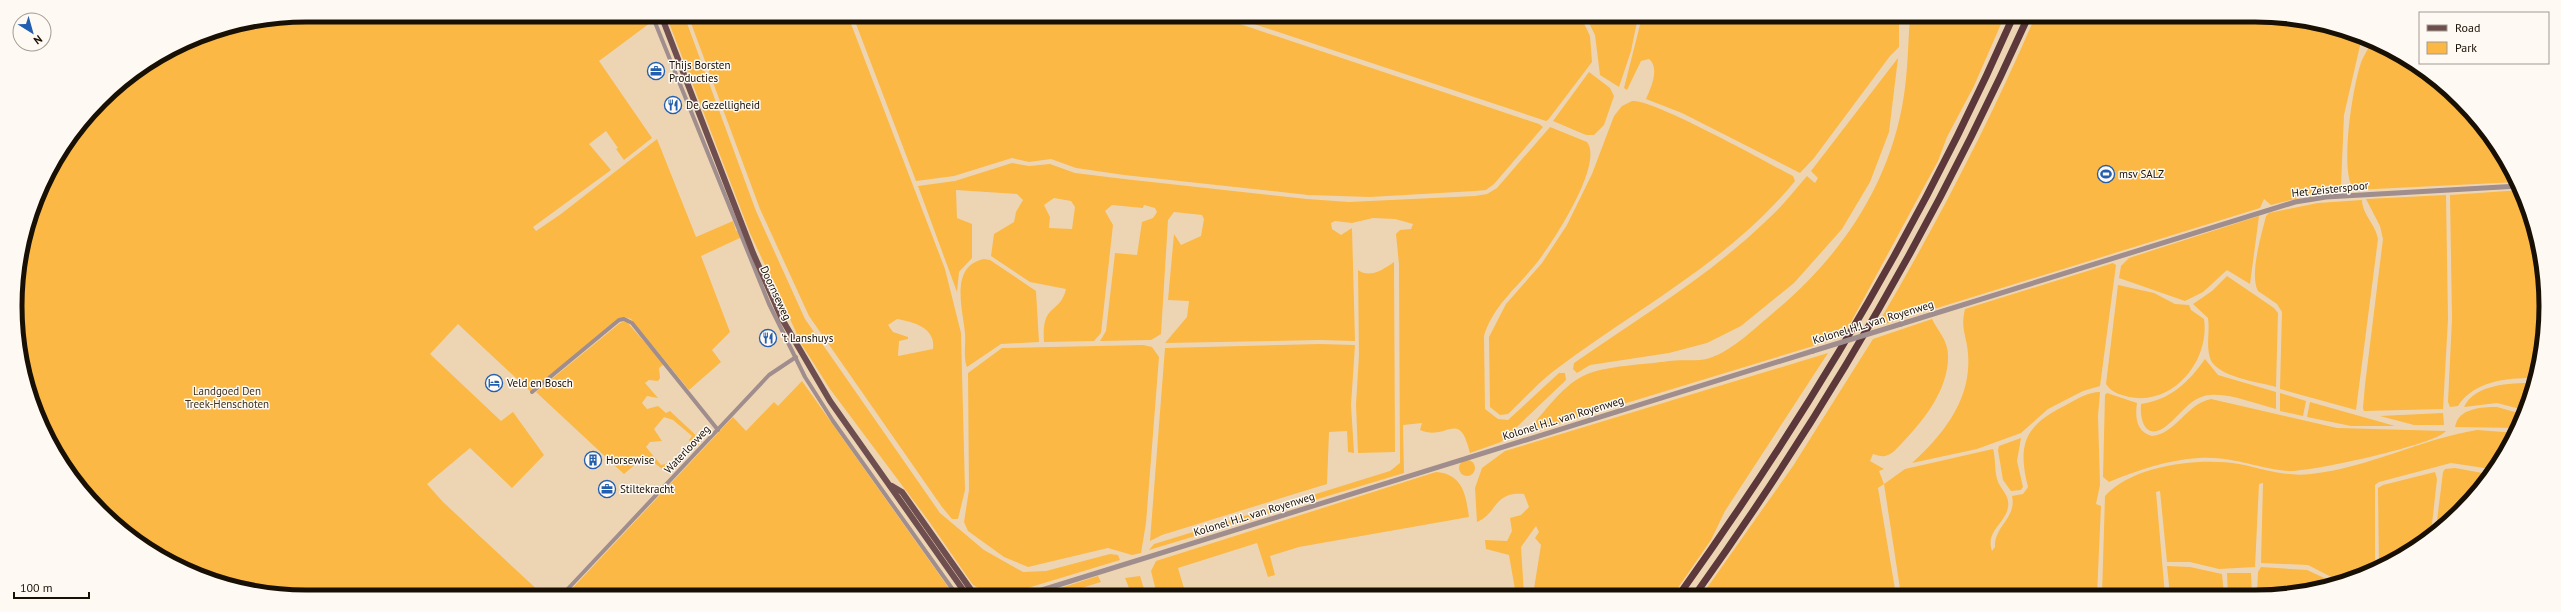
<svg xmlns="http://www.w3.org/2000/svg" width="2561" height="612" font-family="'PT Sans',sans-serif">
	<rect width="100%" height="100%" fill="#edd5b3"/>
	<g fill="#fbb845" fill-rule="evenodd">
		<path d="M 306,15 L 649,15 L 650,23 L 599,61 L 652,138 L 624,160 L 616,149 L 618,148 L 606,131 L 589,144 L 611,170 L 533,227 L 536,231 L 561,214 L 657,139 L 696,237 L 733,221 L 736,231 L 739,230 L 742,237 L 701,256 L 730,332 L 712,350 L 721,362 L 689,390 L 631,319 L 624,317 L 609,326 L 531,392 L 458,324 L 430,354 L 501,421 L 513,412 L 544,455 L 512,488 L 470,448 L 427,484 L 443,502 L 542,594 L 268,594 L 212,581 L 161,558 L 114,525 L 75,483 L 45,435 L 25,382 L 16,287 L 25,230 L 45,177 L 75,129 L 114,87 L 195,37 L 249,21 Z"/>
		<path d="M 666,15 L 684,15 L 756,211 L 805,319 L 940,513 L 984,550 L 1023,572 L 1046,571 L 1110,554 L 1118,555 L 1120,560 L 1008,594 L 989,594 L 973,585 L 928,520 L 830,389 L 802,345 L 750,233 Z"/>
		<path d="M 688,15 L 848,16 L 945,269 L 961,333 L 965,490 L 958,519 L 952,519 L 942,507 L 809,316 L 760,209 ZM 897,319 C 914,322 936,328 933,349 L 898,356 L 899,341 L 908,339 L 908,337 L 893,332 L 888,325 Z"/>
		<path d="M 853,16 L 1216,16 L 1539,124 L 1543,127 L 1494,184 L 1486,190 L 1475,191 L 1370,197 L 1308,195 L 1124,175 L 1076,168 L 1051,159 L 1029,162 L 1012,158 L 954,176 L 916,181 Z"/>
		<path d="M 1230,16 L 1581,17 L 1590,36 L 1592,62 L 1548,120 L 1546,121 Z"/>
		<path d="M 1586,17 L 1638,17 L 1631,51 L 1619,87 L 1600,75 L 1595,35 Z"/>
		<path d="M 1642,17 L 1899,17 L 1899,47 L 1890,56 L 1814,158 L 1800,173 L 1682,113 L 1646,99 C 1651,88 1660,68 1649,59 L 1641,61 L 1627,90 L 1624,88 Z"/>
		<path d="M 1910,17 L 2004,17 L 1974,86 L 1947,137 L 1938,161 L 1843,337 L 1528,433 L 1527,431 C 1544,413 1561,387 1583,376 C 1606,365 1644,365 1669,361 C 1682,359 1697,362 1710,358 C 1733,350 1755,328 1773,313 C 1841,257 1891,183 1904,95 C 1908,69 1908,43 1910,17 Z"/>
		<path d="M 2035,17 L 2293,18 L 2349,31 L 2362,37 L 2344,115 L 2341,186 L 2335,193 L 2306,196 L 2271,205 L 2264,199 L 2260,208 L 1876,327 C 1935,227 1989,124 2035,17 Z"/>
		<path d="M 2372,41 C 2426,65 2470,103 2501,153 C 2506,162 2514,171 2518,182 L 2354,190 C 2339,171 2353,83 2362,60 C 2365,54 2369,47 2372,41 Z"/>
		<path d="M 1898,58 L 1889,132 L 1870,182 L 1842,229 L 1794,283 L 1741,326 L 1707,343 L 1669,353 L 1590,365 L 1577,373 L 1573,369 L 1574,363 C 1639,318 1709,276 1766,221 C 1781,208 1794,191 1807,176 L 1815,183 L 1818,178 L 1811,171 Z"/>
		<path d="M 1589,72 L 1610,88 L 1614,96 L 1604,125 L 1594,135 L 1586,135 L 1553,121 Z"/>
		<path d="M 1632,101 C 1652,98 1768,163 1793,176 L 1795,181 C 1729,262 1637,308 1555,370 C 1538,383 1523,400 1508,414 L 1500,415 L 1490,407 L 1489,337 L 1506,304 L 1542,263 L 1567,225 L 1592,174 L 1614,116 L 1622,106 Z"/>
		<path d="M 1550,127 L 1587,142 C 1604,164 1554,240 1539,260 C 1520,285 1493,305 1484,336 L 1485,409 L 1498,419 L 1508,420 L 1559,373 L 1565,373 L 1566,380 L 1501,442 L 1470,453 C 1459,407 1447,442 1420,430 L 1422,423 L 1403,425 L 1404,473 L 1149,550 L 1154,544 L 1164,541 L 1390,471 L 1400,463 L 1399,264 L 1396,234 L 1400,230 L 1411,229 L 1413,224 L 1395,219 L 1373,218 L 1352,223 L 1335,221 L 1331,223 L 1332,229 L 1341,235 L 1352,228 L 1355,341 L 1320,340 L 1165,343 L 1187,317 L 1189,301 L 1168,300 L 1174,234 L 1181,245 L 1201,236 L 1204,219 L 1202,215 L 1174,212 L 1168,220 L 1161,334 L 1151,340 L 1100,341 L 1106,331 L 1115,253 L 1137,255 L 1142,222 L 1153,218 L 1157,212 L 1155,208 L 1144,205 L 1143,208 L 1112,205 L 1105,211 L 1113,225 L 1101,333 L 1094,341 L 1044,342 C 1041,302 1060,315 1066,289 L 1030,282 L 991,256 L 994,234 L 1014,222 L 1016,212 L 1023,200 L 1017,194 L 956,190 L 957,218 L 972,224 L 972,258 L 959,272 L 957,292 L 918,186 L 955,181 L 1012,163 L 1029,166 L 1050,164 L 1075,173 L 1124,179 L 1307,199 L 1349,202 L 1475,196 L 1487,194 L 1497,188 ZM 1054,198 L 1071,201 L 1075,207 L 1072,229 L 1049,228 L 1050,217 L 1044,205 Z"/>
		<path d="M 2521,190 C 2540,241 2550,288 2544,343 C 2542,355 2536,367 2533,378 C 2506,378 2474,381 2458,406 L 2450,407 L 2448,402 L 2452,319 L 2450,195 Z"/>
		<path d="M 2446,195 L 2448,319 L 2443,409 L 2364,411 L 2363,408 L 2365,385 L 2383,239 L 2380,226 L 2366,199 Z"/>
		<path d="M 2362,200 C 2362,214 2376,225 2378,239 L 2356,410 L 2280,389 L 2282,312 L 2277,304 L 2258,291 C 2249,275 2262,233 2266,216 L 2269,213 L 2318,203 Z"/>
		<path d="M 2259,216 L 2250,284 L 2227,270 L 2203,292 L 2185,301 L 2119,278 L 2121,266 L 2129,258 Z"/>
		<path d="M 984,259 L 990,260 L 1036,291 L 1039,342 L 1001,344 L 967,367 C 963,358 966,343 965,333 C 963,310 949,266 984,259 Z"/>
		<path d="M 1394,262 L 1395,452 L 1358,453 L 1356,405 L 1359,355 L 1358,270 C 1370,279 1384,269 1394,262 Z"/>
		<path d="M 2113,263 L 2116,265 L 2100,386 L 2083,391 L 2048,409 L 2021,433 L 1977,449 L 1912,463 C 1943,435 1972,399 1968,354 C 1967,336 1960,329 1965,309 Z"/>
		<path d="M 2227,276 L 2274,308 L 2278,313 L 2276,387 C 2259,382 2216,377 2210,358 C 2206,345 2210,331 2208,318 L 2193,304 L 2212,291 Z"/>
		<path d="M 2118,285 L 2154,293 L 2175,304 L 2189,305 L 2191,310 L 2204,319 C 2210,361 2173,406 2129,397 C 2119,394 2112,393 2106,384 Z"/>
		<path d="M 1932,319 C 1938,331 1948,341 1948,355 C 1949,389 1924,420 1902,443 C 1898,447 1892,455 1885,456 C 1882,457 1877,455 1873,454 L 1870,461 L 1884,469 L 1879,471 L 1884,484 L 1905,469 L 1993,449 C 1996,459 1994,471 1998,482 C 2002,491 2010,496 2008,507 C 2006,523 1985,531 1992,551 L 1995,547 C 1994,526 2017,518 2012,496 L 2023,494 L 2028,487 C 2017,444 2025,425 2066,405 C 2077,399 2088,392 2100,392 L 2098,416 L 2100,485 L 2096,504 L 2101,506 L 2097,595 L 1901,595 L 1884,484 L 1878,488 L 1896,595 L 1702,595 L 1793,466 L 1873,339 Z"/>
		<path d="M 626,321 L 664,364 L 659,368 L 660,378 L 658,381 L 649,380 L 645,383 L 658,398 L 647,396 L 642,403 L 647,409 L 658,406 L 666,413 L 670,411 L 702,441 L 695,448 L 689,440 L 692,436 L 673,420 L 664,417 L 654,429 L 662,441 L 650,442 L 646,447 L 661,465 L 674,462 L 679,465 L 669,474 L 645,456 L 624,474 L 536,392 L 620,323 Z"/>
		<path d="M 1320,344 L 1355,345 L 1351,405 L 1354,453 L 1348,452 L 1347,431 L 1329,432 L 1327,484 L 1162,535 L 1150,541 L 1165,348 Z"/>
		<path d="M 1143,345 L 1152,347 L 1159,357 L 1146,523 L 1141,553 L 1132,555 L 1108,548 L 1028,567 L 1004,557 L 968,531 L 964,522 L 969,490 L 968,373 L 1002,348 Z"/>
		<path d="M 1828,353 L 1725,511 L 1711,540 L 1673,595 L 1533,595 L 1541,545 L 1535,538 L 1539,532 L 1536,526 L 1521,547 L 1524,595 L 1516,595 L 1509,555 L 1486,549 L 1485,540 L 1507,541 L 1512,531 L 1510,518 L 1521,515 L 1529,507 L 1524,494 C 1493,492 1499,512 1477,522 L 1475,488 L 1482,468 L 1505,451 Z"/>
		<path d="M 2205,359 L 2218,375 L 2276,392 L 2276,409 C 2256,404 2230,393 2210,395 C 2187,397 2178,421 2160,430 C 2143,437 2140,416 2141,404 C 2170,400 2189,382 2205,359 Z"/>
		<path d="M 802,381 L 953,594 L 567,594 L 733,417 L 746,431 L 774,402 L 778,406 Z"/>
		<path d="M 2532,383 L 2524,410 L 2497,403 L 2464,407 C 2475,384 2510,383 2532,383 Z"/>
		<path d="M 2107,393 L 2137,403 C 2135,417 2136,432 2152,436 C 2176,434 2186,404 2211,399 L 2337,428 L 2446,431 C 2435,445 2310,472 2289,471 C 2258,469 2234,456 2199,458 C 2167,460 2138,470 2109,482 L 2103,477 L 2105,395 Z"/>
		<path d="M 2280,393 L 2306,401 L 2303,416 L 2280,411 Z"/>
		<path d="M 2310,402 L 2395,426 L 2351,426 L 2307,417 Z"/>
		<path d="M 2497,407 L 2522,414 L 2518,428 L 2455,427 C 2458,408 2482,407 2497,407 Z"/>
		<path d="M 2443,413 L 2444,425 L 2414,425 L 2380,416 Z"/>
		<path d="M 2477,430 L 2517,433 L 2491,469 L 2451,463 L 2379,482 L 2375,485 L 2375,570 L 2339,581 L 2308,565 L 2261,563 L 2263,483 L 2259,484 L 2255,567 L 2219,569 L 2190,562 L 2167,562 L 2160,491 L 2156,492 L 2165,595 L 2102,595 L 2105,496 C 2132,465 2201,457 2239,464 C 2264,469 2285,477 2311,474 C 2368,468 2421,439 2477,430 Z"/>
		<path d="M 2021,438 L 2017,461 L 2023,487 L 2021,490 L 2011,491 L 2003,480 L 1998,450 L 1999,446 Z"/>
		<circle cx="1467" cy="468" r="8"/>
		<path d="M 2455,468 L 2488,474 L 2461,512 L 2436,529 L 2443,472 L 2445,469 Z"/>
		<path d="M 1436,472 C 1463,474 1466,495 1469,517 L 1299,547 L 1270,556 L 1275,575 L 1268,577 L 1257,543 L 1178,568 L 1186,595 L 1157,595 L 1151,571 L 1156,561 Z"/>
		<path d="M 2435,472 L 2437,479 L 2431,533 L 2379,568 L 2378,488 L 2383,485 Z"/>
		<path d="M 2167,566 L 2190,567 L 2222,574 L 2224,595 L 2170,595 Z"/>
		<path d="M 2261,567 L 2307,570 L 2333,582 L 2293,595 L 2257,595 L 2258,572 Z"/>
		<path d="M 2227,573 L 2251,573 L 2252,595 L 2228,595 Z"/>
		<path d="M 1098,576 L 1101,582 L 1062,594 L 1042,594 Z"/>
		<path d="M 1140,576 L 1146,595 L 1132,595 L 1125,578 Z"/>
	</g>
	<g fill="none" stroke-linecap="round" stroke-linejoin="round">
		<g stroke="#a08d8d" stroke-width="4">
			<path d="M 652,15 L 769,304 L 805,377 L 833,421 L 956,594"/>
			<path d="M 532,392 L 619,320 L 624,319 L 632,323 L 718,430"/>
			<path d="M 563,594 L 769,375 L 796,357"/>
		</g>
		<g stroke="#a08d8d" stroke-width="5">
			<path d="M 1901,324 L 2295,202 L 2326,197 L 2519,186"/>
			<path d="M 1029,594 L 1813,351"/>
		</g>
		<g stroke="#6f4e4f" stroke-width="6">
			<path d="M 661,15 L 753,253 L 782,319 L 830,401 L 966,594"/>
			<path d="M 892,486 L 902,492 L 974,594"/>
		</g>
		<g stroke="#5d383a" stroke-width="7">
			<path d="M 1679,595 C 1809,413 1923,222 2013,17"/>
			<path d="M 1695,595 C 1825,413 1936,221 2028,17"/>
		</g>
		<path stroke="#a08d8d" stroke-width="5" d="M 1813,351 L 1901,324"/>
	</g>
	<defs>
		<g id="office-ring" transform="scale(0.9)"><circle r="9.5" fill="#fef9f2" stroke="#225fb0" stroke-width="1.5"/><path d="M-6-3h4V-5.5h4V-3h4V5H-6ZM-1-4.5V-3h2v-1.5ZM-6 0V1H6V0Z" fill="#225fb0"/></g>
		<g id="restaurant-ring" transform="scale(0.9)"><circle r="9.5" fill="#fef9f2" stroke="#225fb0" stroke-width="1.5"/><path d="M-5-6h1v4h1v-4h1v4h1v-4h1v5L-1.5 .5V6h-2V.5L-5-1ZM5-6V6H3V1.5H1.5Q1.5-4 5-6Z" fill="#225fb0"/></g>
		<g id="stadium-ring" transform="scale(0.9)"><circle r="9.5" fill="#fef9f2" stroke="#225fb0" stroke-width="1.5"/><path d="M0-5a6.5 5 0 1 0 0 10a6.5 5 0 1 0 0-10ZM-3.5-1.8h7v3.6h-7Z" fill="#225fb0"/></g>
		<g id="hotel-ring" transform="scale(0.9)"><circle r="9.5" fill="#fef9f2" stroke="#225fb0" stroke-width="1.5"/><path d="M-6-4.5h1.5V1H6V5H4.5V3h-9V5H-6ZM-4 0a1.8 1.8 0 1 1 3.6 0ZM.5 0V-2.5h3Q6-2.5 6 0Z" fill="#225fb0"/></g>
		<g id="building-ring" transform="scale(0.9)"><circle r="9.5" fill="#fef9f2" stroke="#225fb0" stroke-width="1.5"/><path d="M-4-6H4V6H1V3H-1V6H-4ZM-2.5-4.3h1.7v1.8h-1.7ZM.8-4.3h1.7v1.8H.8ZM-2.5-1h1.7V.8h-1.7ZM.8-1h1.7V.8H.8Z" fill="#225fb0"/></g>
	</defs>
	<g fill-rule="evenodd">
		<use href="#office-ring" x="656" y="71"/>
		<use href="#restaurant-ring" x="673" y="105"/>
		<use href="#stadium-ring" x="2106" y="174"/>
		<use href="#restaurant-ring" x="768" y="338"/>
		<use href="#hotel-ring" x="494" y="383"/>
		<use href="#building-ring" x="593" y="460"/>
		<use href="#office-ring" x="607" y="489"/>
	</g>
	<g text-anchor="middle" stroke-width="3" stroke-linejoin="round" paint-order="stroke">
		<g font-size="11" fill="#181005" stroke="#fef9f2" text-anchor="start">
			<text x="669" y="69">Thijs Borsten<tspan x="669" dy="13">Producties</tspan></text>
			<text x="686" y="109">De Gezelligheid</text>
			<text x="2119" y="178">msv SALZ</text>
			<text x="781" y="342">'t Lanshuys</text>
			<text x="507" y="387">Veld en Bosch</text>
			<text x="606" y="464">Horsewise</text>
			<text x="620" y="493">Stiltekracht</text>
		</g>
		<g font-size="11" fill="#181005" stroke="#fef9f2">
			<text transform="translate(2330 189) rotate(-6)" y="4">Het Zeisterspoor</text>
			<text transform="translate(776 293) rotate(65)" y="4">Doornseweg</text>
			<text transform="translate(1873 322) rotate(-17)" y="4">Kolonel H.L. van Royenweg</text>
			<text transform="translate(1563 418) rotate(-17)" y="4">Kolonel H.L. van Royenweg</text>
			<text transform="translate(687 449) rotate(-47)" y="4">Waterlooweg</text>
			<text transform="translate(1254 514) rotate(-17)" y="4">Kolonel H.L. van Royenweg</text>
		</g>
		<g font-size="11" fill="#3f321e" stroke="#fef9f2">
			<text x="227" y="395">Landgoed Den<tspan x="227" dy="13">Treek-Henschoten</tspan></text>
		</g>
	</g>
	<path d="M0 0H2561V612H0ZM306 22H2255A284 284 0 0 1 2539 306V306A284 284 0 0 1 2255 590H306A284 284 0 0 1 22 306V306A284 284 0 0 1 306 22Z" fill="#fef9f2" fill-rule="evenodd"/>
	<path fill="none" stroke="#181005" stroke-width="5" d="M306 22H2255A284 284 0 0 1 2539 306V306A284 284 0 0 1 2255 590H306A284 284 0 0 1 22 306V306A284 284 0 0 1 306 22Z"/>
	<rect x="2419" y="12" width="130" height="52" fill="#fef9f2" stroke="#a29c93"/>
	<rect x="2427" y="25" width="20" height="6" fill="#6f4e4f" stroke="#a29c93"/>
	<text x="2455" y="32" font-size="12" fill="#181005">Road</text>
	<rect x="2427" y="42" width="20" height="12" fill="#fbb845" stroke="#a29c93"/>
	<text x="2455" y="52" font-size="12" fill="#181005">Park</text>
	<g transform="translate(32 32) rotate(143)"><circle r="19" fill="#fef9f2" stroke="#a29c93"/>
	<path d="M0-3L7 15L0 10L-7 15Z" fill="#225fb0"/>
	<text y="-6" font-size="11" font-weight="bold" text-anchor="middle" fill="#181005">N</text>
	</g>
	<path d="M14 592v6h75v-6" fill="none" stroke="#181005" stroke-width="2"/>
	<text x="20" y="592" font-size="12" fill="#181005" stroke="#fef9f2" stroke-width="3" paint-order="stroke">100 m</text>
</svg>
